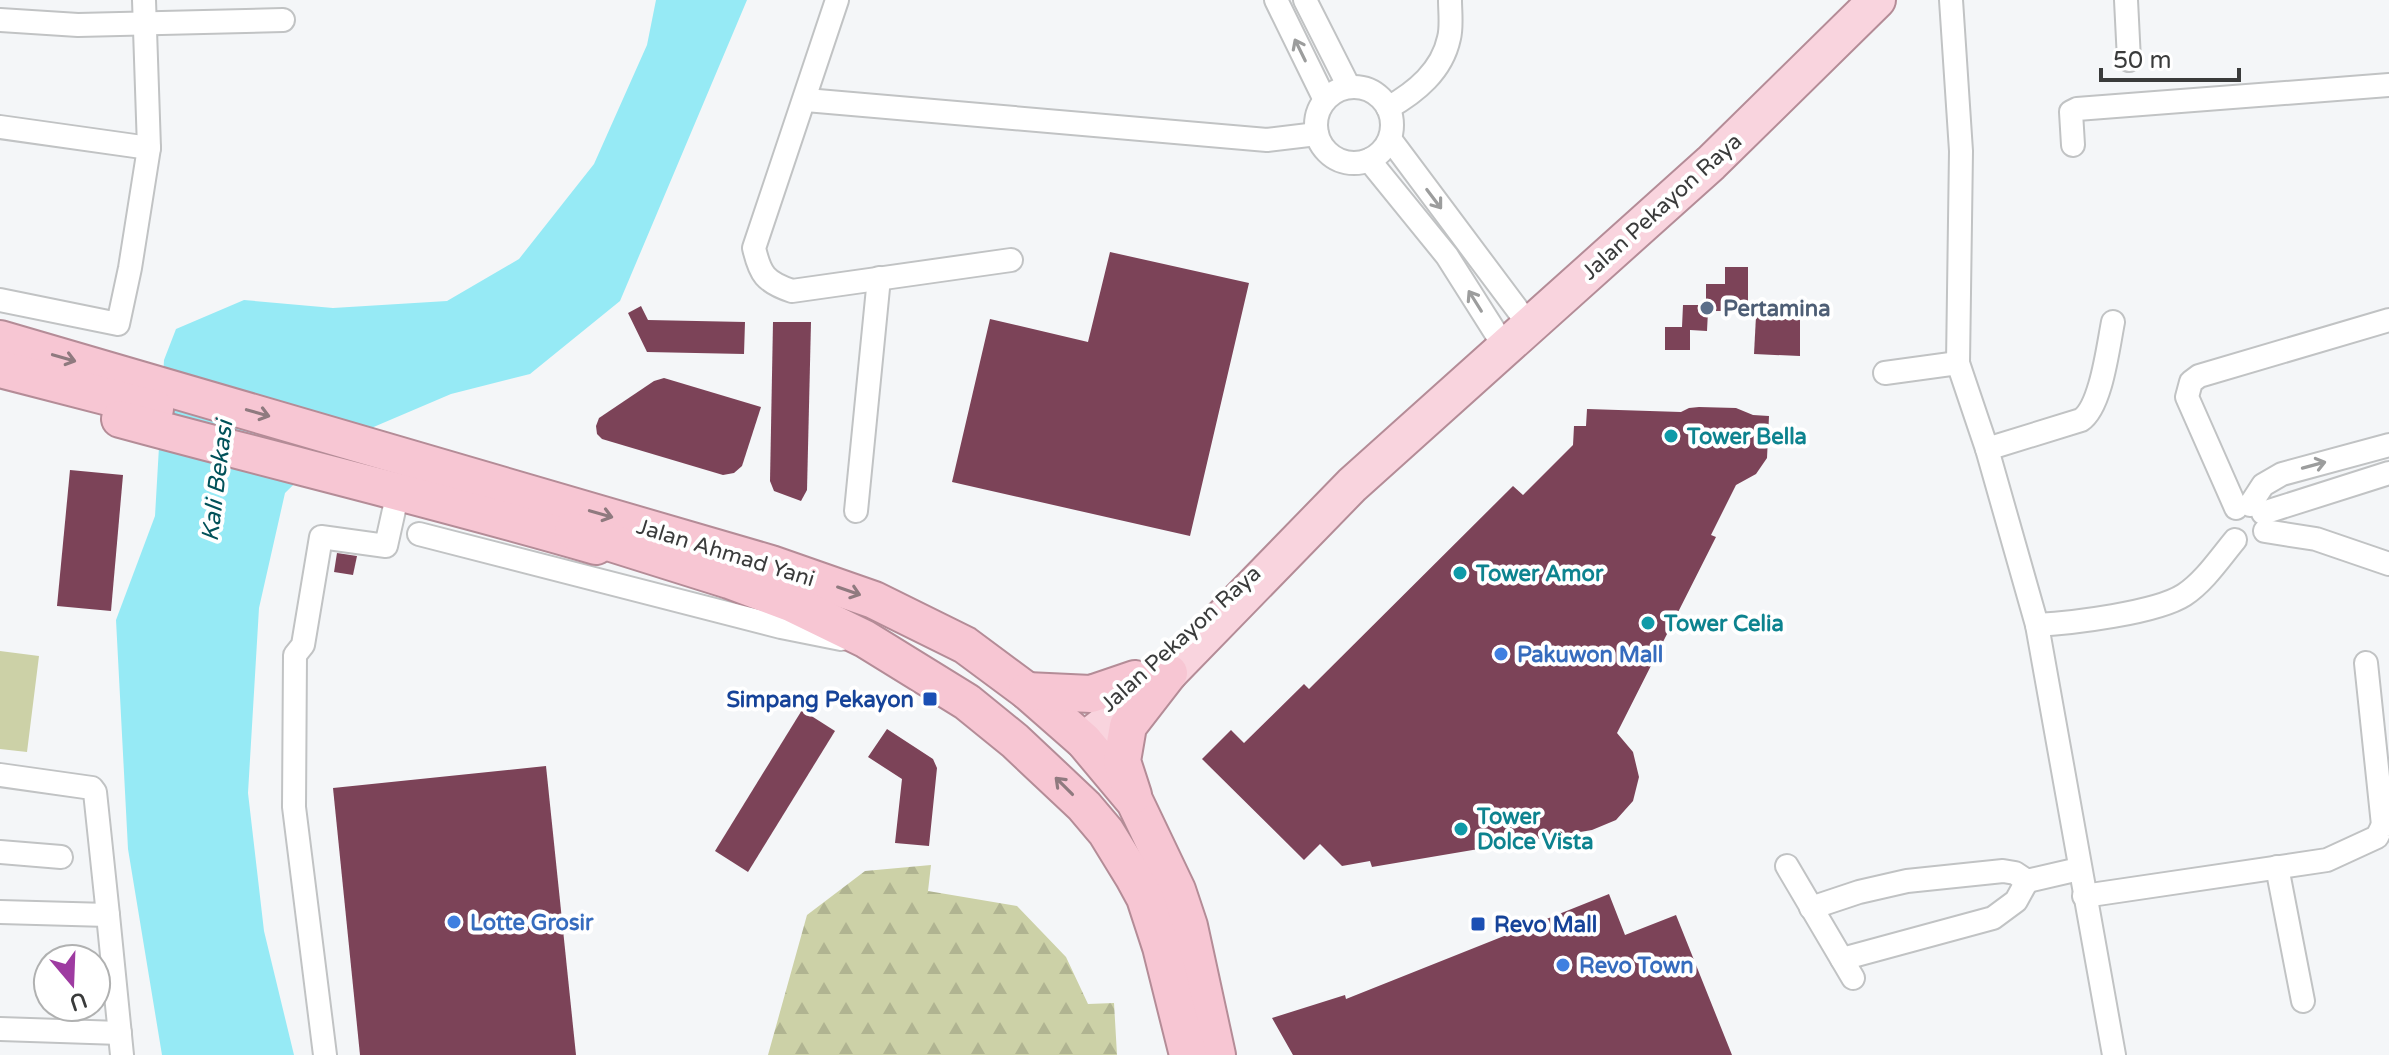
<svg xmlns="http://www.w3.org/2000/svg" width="2389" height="1055" font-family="'Varela Round',sans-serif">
	<defs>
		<pattern id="forest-firs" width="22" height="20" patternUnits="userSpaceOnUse" patternTransform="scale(2)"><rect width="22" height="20" fill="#ccd1a7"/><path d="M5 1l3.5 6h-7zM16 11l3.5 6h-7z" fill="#b0b491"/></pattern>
	</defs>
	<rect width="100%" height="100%" fill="#f4f6f8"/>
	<path fill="url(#forest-firs)" d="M 931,865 L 928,891 L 1017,906 L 1066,957 L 1088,1004 L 1114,1003 L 1117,1055 L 768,1055 L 807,915 L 865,871 Z"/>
	<path fill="#ccd1a7" d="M 0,651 L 39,656 L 27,752 L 0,749 Z"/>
	<path fill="#96eaf5" d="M 656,0 L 747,0 L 620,301 L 530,374 L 451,394 L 336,443 L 285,493 L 259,608 L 248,793 L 264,931 L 294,1055 L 162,1055 L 128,849 L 116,620 L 155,516 L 164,360 L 176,329 L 244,300 L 333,308 L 447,301 L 519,259 L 594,164 L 647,45 Z"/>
	<g fill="#7c4358">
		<path d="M 1110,252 L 1249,283 L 1190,536 L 952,482 L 990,319 L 1088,342 Z"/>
		<path d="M 1725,267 L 1748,267 L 1748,311 L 1708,311 L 1707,331 L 1690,330 L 1690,350 L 1665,350 L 1665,327 L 1682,327 L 1683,305 L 1706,305 L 1706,284 L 1725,284 Z"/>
		<path d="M 641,306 L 648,320 L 745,322 L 744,354 L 647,352 L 628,313 Z"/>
		<path d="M 1756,316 L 1800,319 L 1800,356 L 1754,354 Z"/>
		<path d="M 773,322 L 811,322 L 807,490 L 801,501 L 774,491 L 770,481 Z"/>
		<path d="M 664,378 L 761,407 L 742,466 L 734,473 L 723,475 L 602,439 L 597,434 L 596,426 L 599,418 L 654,381 Z"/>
		<path d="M 1699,407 L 1736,408 L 1753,415 L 1769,416 L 1767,458 L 1756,474 L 1736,485 L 1711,535 L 1716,537 L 1617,733 L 1633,752 L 1639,777 L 1633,801 L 1616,820 L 1592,830 L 1372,867 L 1370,861 L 1342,866 L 1320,844 L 1304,860 L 1202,759 L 1231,730 L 1244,743 L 1304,684 L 1309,689 L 1513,486 L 1523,495 L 1573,445 L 1574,426 L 1586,426 L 1587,409 L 1681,412 L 1689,408 Z"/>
		<path d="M 70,470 L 123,475 L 111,611 L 57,606 Z"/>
		<path d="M 337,553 L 357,556 L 353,575 L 334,572 Z"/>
		<path d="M 802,710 L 835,731 L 748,872 L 715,851 Z"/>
		<path d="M 887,729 L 933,759 L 937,768 L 929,846 L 895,843 L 902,779 L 868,757 Z"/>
		<path d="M 546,766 L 576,1055 L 360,1055 L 333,788 Z"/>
		<path d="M 1609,894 L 1625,935 L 1676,915 L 1732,1055 L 1293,1055 L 1272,1018 L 1345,995 L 1346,999 Z"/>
	</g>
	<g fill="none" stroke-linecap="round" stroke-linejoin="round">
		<g stroke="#c1c3c4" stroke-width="26">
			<g id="minor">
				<path d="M 837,0 L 754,248 C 760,274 765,282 792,291 L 1011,260"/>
				<path d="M 1276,0 L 1325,100"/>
				<path d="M 1305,0 L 1349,87"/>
				<path d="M 1951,0 L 1961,151 L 1958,363 L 1987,449 L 2037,625 L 2114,1055"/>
				<path d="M 2126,0 L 2129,60"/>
				<path d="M 0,20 L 78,25 L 283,20"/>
				<circle cx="1354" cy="125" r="38"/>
				<path d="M 806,100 L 1267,140 L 1317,134"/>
				<path d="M 1388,108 C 1416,92 1442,71 1449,38 C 1452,27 1450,12 1450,0"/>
				<path d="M 0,127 L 149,148"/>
				<path d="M 1390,139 L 1529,325"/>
				<path d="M 2073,145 L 2071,112 L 2077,109 L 2389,85"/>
				<path d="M 1369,160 L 1447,256 L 1504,346"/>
				<path d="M 0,300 L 118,324 L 130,268 L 149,148 L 144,0"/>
				<path d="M 1885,373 L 1958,363"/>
				<path d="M 1987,449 L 2081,420 C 2101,407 2108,347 2113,322"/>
				<path d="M 2250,505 L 2263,485 L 2282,474 L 2389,445"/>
				<path d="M 2236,508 L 2187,397 L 2191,382 L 2199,376 L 2389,320"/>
				<path d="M 856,511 L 879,278"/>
				<path d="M 2263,513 L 2389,473"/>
				<path d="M 2265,531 L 2316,539 L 2389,564"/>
				<path d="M 419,534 L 781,627 L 841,639"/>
				<path d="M 2037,625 C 2072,623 2156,613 2184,595 C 2204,582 2220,558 2235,540"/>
				<path d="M 2366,663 L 2383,825"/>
				<path d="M 0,775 L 92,788 L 95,792 L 108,915 L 0,912"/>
				<path d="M 0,852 L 61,857"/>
				<path d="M 1787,866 L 1853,978"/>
				<path d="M 2277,867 L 2303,1001"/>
				<path d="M 2084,896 L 2327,860 L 2377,837 L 2383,825 L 2389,824"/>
				<path d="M 1811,908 L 1859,892 L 1907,881 L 2003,871 L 2015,873 L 2027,881 L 2079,869"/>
				<path d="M 108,915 L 122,1055"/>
				<path d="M 1842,959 L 1993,918 L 2016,901 L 2027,881"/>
				<path d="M 0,1029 L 120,1033"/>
				<path d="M 325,1055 L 294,807 L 295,655 L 303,645 L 321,537 L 386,546 L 398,492"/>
			</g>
		</g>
		<g stroke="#b48c97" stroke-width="40">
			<path id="primary" d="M 1084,741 L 1169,673 L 1352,485 L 1711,163 L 1877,0"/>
		</g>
		<g stroke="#b48c97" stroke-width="40">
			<g id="trunk">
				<path d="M 0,339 L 771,564 L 874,600 L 965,645 L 1027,691 L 1084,741 L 1135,802 L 1177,890 L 1189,926 L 1217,1055"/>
				<path d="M 0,369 L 155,409"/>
				<path d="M 120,419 C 278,462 438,500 596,546"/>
				<path d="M 573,531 L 729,580 L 793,604 L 865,639 L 967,702 L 1015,741 L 1084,806 L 1106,832 L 1133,876 L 1145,898 L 1161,947 L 1188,1055"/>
				<path d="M 1027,691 L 1091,694 L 1135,679"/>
				<path d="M 1133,795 L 1122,761 L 1128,726 L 1169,673"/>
			</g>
		</g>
		<use href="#minor" stroke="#fff" stroke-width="22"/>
		<use href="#primary" stroke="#f9d4de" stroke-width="36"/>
		<use href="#trunk" stroke="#f7c6d3" stroke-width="36"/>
	</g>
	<defs><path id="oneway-shaft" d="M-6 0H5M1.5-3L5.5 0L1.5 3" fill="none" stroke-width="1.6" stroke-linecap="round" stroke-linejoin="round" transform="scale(2)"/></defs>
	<g stroke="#9c9d9d">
		<use href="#oneway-shaft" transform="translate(1300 50) rotate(-116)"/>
		<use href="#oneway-shaft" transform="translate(1434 199) rotate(53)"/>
		<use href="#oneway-shaft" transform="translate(1475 301) rotate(-122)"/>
		<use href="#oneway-shaft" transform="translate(2314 465) rotate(-15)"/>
	</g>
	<g stroke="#8f7a7f">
		<use href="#oneway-shaft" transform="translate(64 358) rotate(16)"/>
		<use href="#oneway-shaft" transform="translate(258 413) rotate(16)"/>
		<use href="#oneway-shaft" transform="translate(601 514) rotate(16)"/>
		<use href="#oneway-shaft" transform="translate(849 591) rotate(19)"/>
		<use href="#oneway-shaft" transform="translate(1064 786) rotate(-135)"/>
	</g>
	<circle fill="#5c6f8a" stroke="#fff" stroke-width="3" cx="1707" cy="308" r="8"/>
	<g fill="#0f9aa8" stroke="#fff" stroke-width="3">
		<circle cx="1671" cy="436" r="8"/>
		<circle cx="1460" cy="573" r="8"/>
		<circle cx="1648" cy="623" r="8"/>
		<circle cx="1461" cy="829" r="8"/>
	</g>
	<g fill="#3f7fe0" stroke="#fff" stroke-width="3">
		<circle cx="1501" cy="654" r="8"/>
		<circle cx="454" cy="922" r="8"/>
		<circle cx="1563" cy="965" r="8"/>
	</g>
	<g fill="#1a4fb4" stroke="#fff" stroke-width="3">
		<rect x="922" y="691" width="16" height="16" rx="4"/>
		<rect x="1470" y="916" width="16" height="16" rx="4"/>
	</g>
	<g text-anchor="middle" stroke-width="8" stroke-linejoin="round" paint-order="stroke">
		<g font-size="22" fill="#3a3b3b" stroke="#fff">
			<text transform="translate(1661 206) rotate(-42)" y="8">Jalan Pekayon Raya</text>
			<text transform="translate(726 552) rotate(17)" y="8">Jalan Ahmad Yani</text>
			<text transform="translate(1180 638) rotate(-42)" y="8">Jalan Pekayon Raya</text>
		</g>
		<g font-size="22" font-weight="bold" fill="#4e5e75" stroke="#fff" text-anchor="start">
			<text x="1723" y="316">Pertamina</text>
		</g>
		<g font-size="22" font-weight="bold" fill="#0d838f" stroke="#fff" text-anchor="start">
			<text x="1687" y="444">Tower Bella</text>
			<text x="1476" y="581">Tower Amor</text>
			<text x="1664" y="631">Tower Celia</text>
			<text x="1477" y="824">Tower<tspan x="1477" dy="25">Dolce Vista</tspan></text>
		</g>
		<g font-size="22" font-weight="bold" fill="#366cbe" stroke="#fff" text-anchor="start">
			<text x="1517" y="662">Pakuwon Mall</text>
			<text x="470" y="930">Lotte Grosir</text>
			<text x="1579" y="973">Revo Town</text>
		</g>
		<g font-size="22" font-weight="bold" fill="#164399" stroke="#fff" text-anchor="end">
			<text x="914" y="707">Simpang Pekayon</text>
			<text x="1494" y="932" text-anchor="start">Revo Mall</text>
		</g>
		<g font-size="24" font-style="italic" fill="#015159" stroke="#fff">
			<text transform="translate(217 481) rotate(-83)" y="8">Kali Bekasi</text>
		</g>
	</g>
	<g transform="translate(72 983) rotate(161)"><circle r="38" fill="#ffffff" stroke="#b0b1b1" stroke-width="2"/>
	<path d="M0-6L14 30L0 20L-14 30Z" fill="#9e3ba1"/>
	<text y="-12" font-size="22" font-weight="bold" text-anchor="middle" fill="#3a3b3b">U</text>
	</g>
	<path d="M2101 68v12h138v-12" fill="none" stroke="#3a3b3b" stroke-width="4"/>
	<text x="2113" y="68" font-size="24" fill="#3a3b3b" stroke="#ffffff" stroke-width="6" paint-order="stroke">50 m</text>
</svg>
